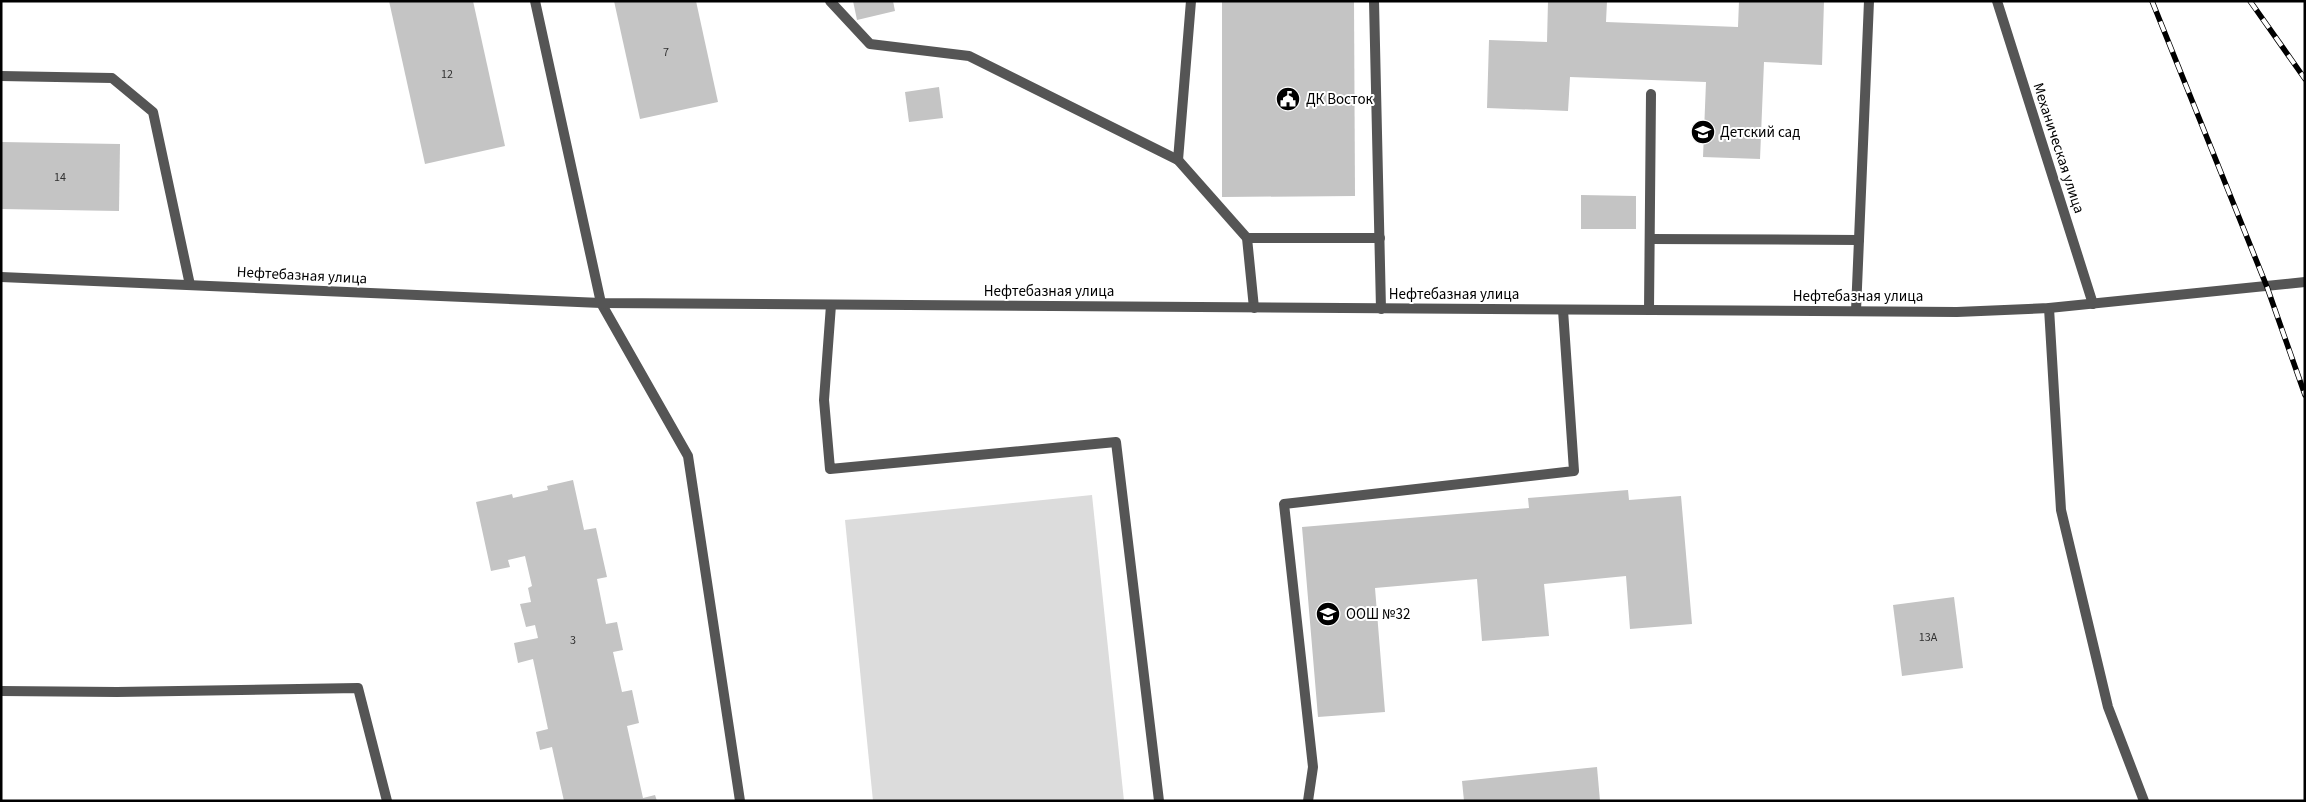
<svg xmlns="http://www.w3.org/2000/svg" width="2306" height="802" font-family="'Source Sans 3',sans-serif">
	<rect width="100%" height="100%" fill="#fff"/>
	<path fill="#dcdcdc" d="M 1092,495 L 1124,801 L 873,801 L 845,520 Z"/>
	<g fill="#c4c4c4">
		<path d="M 389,1 L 473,1 L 505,146 L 425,164 Z"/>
		<path d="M 614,1 L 696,1 L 718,102 L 640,119 Z"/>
		<path d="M 853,1 L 893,1 L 895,11 L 857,20 Z"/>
		<path d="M 1222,1 L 1354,1 L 1355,196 L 1222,197 Z"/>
		<path d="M 1548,1 L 1607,1 L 1606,22 L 1738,27 L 1739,1 L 1824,1 L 1822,65 L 1764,62 L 1760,159 L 1703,157 L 1706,82 L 1570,77 L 1568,111 L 1487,108 L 1489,40 L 1547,42 Z"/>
		<path d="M 939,87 L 943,118 L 909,122 L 905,92 Z"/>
		<path d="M 1,142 L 120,144 L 119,211 L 1,209 Z"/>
		<path d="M 1581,195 L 1636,196 L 1636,229 L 1581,229 Z"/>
		<path d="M 573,480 L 584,530 L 596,528 L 607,577 L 597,579 L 606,624 L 617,622 L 623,650 L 613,652 L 622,692 L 632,690 L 639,723 L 627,726 L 643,798 L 655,795 L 657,801 L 564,801 L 552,747 L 540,750 L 536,732 L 548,729 L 533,659 L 518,663 L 514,643 L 538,638 L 535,625 L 526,627 L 520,604 L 531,602 L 528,588 L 532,586 L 525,556 L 508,560 L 510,567 L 491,571 L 476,502 L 512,494 L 513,498 L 548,490 L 547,486 Z"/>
		<path d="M 1628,490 L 1629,500 L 1681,496 L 1692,624 L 1630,629 L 1626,576 L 1544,584 L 1549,636 L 1482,641 L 1477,579 L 1375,588 L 1385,712 L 1318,717 L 1302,527 L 1529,508 L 1528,498 Z"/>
		<path d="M 1954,597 L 1963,668 L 1902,676 L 1893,605 Z"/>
		<path d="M 1597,767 L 1600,801 L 1464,801 L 1462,781 Z"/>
	</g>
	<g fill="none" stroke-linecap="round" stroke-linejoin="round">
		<g stroke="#555" stroke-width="10">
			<path d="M 830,1 L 870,44 L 969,56 L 1178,160 L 1247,238 L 1254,308"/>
			<path d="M 1374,1 L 1381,309"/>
			<path d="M 1997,1 L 2093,304"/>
			<path d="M 1,76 L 112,78 L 153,112 L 190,285"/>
			<path d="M 1178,160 L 1191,1"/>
			<path d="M 1247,238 L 1380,238"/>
			<path d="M 1650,239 L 1859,240"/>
			<path d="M 601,303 L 688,456 L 740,801"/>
			<path d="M 831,305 L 824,400 L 830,469 L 1116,442 L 1159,801"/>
			<path d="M 2049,308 L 2061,510 L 2108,707 L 2144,801"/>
			<path d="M 1649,310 L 1651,94"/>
			<path d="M 1856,311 L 1869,1"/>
			<path d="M 1,691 L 117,692 L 358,688 L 387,801"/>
			<path d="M 1308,801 L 1313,767 L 1284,504 L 1574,471 L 1563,310"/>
		</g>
		<g stroke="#555" stroke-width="10">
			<path d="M 535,1 L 601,303"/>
			<path d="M 1,277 L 601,303 L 1957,312 L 2049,308 L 2305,282"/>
		</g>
		<g stroke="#000" stroke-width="5.5">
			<g id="rail">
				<path d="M 2152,1 L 2267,287 L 2305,395"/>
				<path d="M 2250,1 L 2305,79"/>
			</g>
		</g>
		<use href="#rail" stroke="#fff" stroke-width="4" stroke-dasharray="11" stroke-linecap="butt"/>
	</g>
	<defs>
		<g id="civic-disc" transform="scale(1.25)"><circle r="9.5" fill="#000" stroke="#fff"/><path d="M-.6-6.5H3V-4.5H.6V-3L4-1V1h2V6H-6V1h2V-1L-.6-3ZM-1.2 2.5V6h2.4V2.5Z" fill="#fff"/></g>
		<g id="school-disc" transform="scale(1.25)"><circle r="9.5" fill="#000" stroke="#fff"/><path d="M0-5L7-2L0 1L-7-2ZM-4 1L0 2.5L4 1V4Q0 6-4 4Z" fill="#fff"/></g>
	</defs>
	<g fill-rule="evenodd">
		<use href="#civic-disc" x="1288" y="99"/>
		<use href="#school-disc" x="1703" y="132"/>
		<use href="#school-disc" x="1328" y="614"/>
	</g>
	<g text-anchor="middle" stroke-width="4" stroke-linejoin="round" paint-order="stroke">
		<g font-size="12" fill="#313131">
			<text x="666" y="56">7</text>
			<text x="447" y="78">12</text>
			<text x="60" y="181">14</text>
			<text x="1928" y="641">13А</text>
			<text x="573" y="644">3</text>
		</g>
		<g font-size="15" fill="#000" stroke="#fff" text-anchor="start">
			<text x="1306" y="104">ДК Восток</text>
			<text x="1720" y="137">Детский сад</text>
			<text x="1346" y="619">ООШ №32</text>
		</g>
		<g font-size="15" fill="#000" stroke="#fff">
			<text transform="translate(2059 148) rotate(72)" y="5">Механическая улица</text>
			<text transform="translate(302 275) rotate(3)" y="5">Нефтебазная улица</text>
			<text x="1049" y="296">Нефтебазная улица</text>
			<text x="1454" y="299">Нефтебазная улица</text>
			<text x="1858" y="301">Нефтебазная улица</text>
		</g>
	</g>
	<rect width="2306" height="802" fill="none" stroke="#000000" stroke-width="5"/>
</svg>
